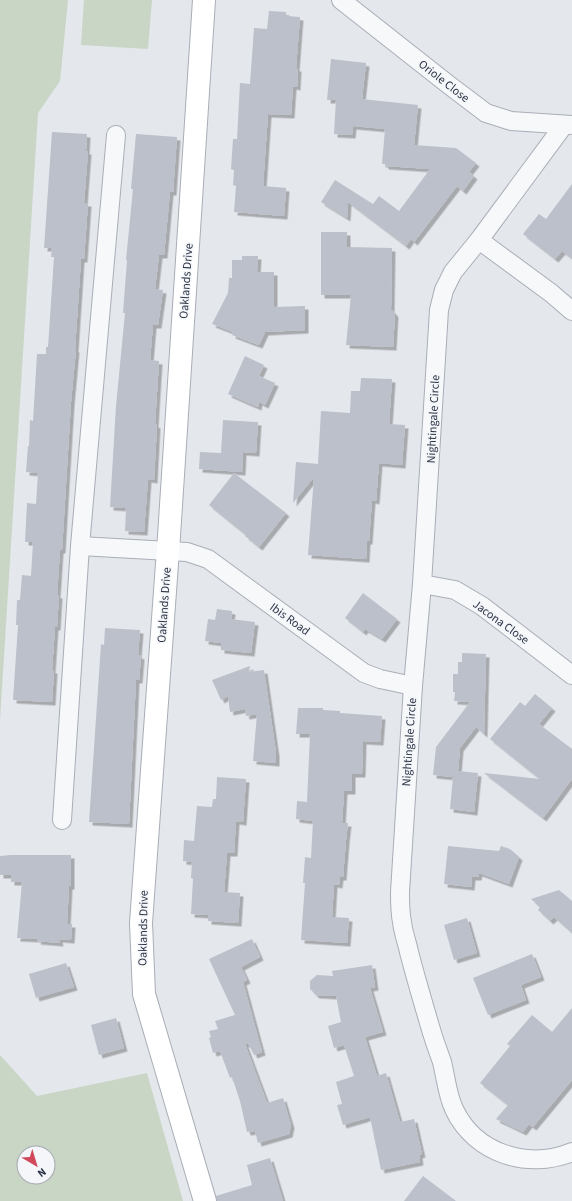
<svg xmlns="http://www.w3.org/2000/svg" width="572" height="1201" font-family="'Source Sans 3',sans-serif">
	<defs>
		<filter id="shadow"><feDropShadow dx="3.5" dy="3.5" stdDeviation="0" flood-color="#0004"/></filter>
	</defs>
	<rect width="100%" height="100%" fill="#e4e7ec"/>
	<g fill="#c9d6c5" fill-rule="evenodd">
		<path d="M 0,0 L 68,0 L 60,81 L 38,113 L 0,720 Z"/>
		<path d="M 84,0 L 152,0 L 148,49 L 81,45 Z"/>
		<path d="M 0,1055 L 37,1096 L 147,1073 L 183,1201 L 0,1201 ZM 24,1153 L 48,1153 L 48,1177 L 24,1177 Z"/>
	</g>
	<g fill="#bbc0ca" filter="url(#shadow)">
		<path d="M 269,11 L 286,12 L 286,16 L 300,17 L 296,68 L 298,68 L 297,87 L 293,86 L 291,115 L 268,114 L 263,186 L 286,188 L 284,216 L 234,212 L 236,186 L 233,185 L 234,170 L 231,169 L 233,139 L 237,139 L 240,83 L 250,84 L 254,28 L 267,29 Z"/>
		<path d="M 331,59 L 366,63 L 362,99 L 418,105 L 414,145 L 456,148 L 476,163 L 469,172 L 474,176 L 463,191 L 457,186 L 414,242 L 411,239 L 406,246 L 348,202 L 347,218 L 321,202 L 335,180 L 373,204 L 379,196 L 399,211 L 430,169 L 385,166 L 385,164 L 382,164 L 385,129 L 353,126 L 352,135 L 334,134 L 336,100 L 327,100 Z"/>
		<path d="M 52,132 L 87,134 L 86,151 L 88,151 L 84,203 L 88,203 L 84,259 L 81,259 L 75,349 L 76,349 L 71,402 L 62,550 L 60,550 L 57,595 L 59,595 L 57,627 L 55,627 L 52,670 L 54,670 L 52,702 L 13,700 L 18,625 L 16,625 L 17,600 L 20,600 L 22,575 L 31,576 L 33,542 L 25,542 L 27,503 L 36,504 L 38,473 L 26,472 L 28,446 L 29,446 L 30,420 L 33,421 L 37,354 L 46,354 L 46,347 L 48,347 L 54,257 L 51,257 L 52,248 L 44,248 Z"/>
		<path d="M 136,134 L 177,137 L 173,192 L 170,192 L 164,255 L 159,255 L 155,289 L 163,290 L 158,325 L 153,325 L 150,360 L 159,361 L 155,424 L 157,425 L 154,480 L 148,479 L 144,532 L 125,531 L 126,508 L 110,507 L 116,406 L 125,313 L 123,313 L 127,260 L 126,260 L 133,189 L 131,189 Z"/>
		<path d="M 572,184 L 572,258 L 562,251 L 555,259 L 523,234 L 539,214 L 546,219 Z"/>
		<path d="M 321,232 L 347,232 L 347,247 L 392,248 L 391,309 L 395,314 L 393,347 L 346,345 L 351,295 L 321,295 Z"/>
		<path d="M 242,256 L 258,256 L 257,272 L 274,272 L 274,307 L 305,306 L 305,330 L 265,332 L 259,345 L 232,335 L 233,332 L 212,324 L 228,293 L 229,278 L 232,278 L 232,260 L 242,260 Z"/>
		<path d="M 245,356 L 264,365 L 259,376 L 275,383 L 265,405 L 259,402 L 258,407 L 228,394 Z"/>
		<path d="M 361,378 L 392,379 L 389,424 L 405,425 L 402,465 L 379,463 L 376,501 L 372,500 L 369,541 L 367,541 L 366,559 L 308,555 L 314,477 L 293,503 L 296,462 L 318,464 L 321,411 L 350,413 L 351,391 L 360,391 Z"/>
		<path d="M 223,420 L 258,422 L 256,453 L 243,452 L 242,472 L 199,469 L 200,452 L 221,453 Z"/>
		<path d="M 234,473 L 286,513 L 259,547 L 245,536 L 246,535 L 209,505 Z"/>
		<path d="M 363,593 L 397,619 L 382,639 L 365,629 L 363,632 L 345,618 Z"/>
		<path d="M 217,609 L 232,611 L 231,619 L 255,622 L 251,653 L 221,650 L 221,643 L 205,641 L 208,619 L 215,620 Z"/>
		<path d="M 105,628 L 140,630 L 138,655 L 141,656 L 139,680 L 136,680 L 129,824 L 89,822 L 101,644 L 104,645 Z"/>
		<path d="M 462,653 L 486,654 L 484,734 L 476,727 L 460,748 L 458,771 L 478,773 L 474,812 L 450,809 L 453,777 L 433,775 L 436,747 L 470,702 L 454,701 L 455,692 L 453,692 L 453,674 L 458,674 L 458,662 L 462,662 Z"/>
		<path d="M 250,666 L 249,672 L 264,670 L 276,753 L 276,763 L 253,761 L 257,714 L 246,716 L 245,709 L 230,712 L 228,696 L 221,700 L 212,680 Z"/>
		<path d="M 535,694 L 552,708 L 539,724 L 572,749 L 572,779 L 543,818 L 484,773 L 540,779 L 490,739 L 520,702 L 525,706 Z"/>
		<path d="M 298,708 L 323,708 L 323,710 L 340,711 L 340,713 L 382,716 L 380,742 L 363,741 L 362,774 L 352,774 L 352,791 L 344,791 L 342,823 L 348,823 L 346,840 L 343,877 L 340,877 L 339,885 L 334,884 L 332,917 L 349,918 L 347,943 L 301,940 L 305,883 L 303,883 L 305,857 L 311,858 L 313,821 L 296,819 L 297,801 L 307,802 L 310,734 L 296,734 Z"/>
		<path d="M 217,777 L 246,779 L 243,822 L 236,821 L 234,853 L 227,853 L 224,892 L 240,893 L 238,923 L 208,921 L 208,915 L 191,914 L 193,879 L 191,878 L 192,862 L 183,861 L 184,840 L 194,841 L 197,806 L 212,807 L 213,799 L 216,799 Z"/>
		<path d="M 448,846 L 499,851 L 501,846 L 510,849 L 519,857 L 509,884 L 479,873 L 478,877 L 472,877 L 471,887 L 444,884 Z"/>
		<path d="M 11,855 L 71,855 L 71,886 L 69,886 L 67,924 L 72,924 L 71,940 L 59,939 L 60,943 L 37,941 L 38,939 L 17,938 L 22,882 L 11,882 L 11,875 L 0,875 L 0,856 Z"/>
		<path d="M 559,890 L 572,901 L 572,933 L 554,917 L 550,921 L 538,910 L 540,907 L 531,899 Z"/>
		<path d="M 467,918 L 477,953 L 454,960 L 444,925 Z"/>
		<path d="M 252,939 L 260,957 L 241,967 L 247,980 L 243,982 L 262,1052 L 254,1055 L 248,1043 L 245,1044 L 267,1103 L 283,1098 L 291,1125 L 289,1134 L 258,1143 L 255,1131 L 247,1132 L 240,1101 L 232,1077 L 230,1078 L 220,1051 L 213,1053 L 209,1038 L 211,1037 L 209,1031 L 218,1029 L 215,1021 L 235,1015 L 209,959 Z"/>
		<path d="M 532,954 L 541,977 L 521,985 L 526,1000 L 488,1015 L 473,978 Z"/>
		<path d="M 66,963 L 74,987 L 36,998 L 29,974 Z"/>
		<path d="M 372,965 L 375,987 L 370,988 L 383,1032 L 365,1037 L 377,1076 L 386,1073 L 400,1122 L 414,1119 L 422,1154 L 419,1155 L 420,1162 L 381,1170 L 370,1117 L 343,1125 L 337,1105 L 342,1104 L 336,1082 L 354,1076 L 344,1045 L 334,1048 L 328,1026 L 341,1022 L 336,996 L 316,995 L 310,989 L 310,981 L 317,975 L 333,976 L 332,971 Z"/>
		<path d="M 572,1008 L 572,1080 L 533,1127 L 529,1124 L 523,1132 L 496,1119 L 508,1105 L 480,1083 L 510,1046 L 507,1044 L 532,1015 L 552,1032 Z"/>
		<path d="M 116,1018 L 124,1048 L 99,1055 L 91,1025 Z"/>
		<path d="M 270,1158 L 283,1201 L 217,1201 L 216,1196 L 252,1185 L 247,1165 Z"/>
		<path d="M 423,1176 L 456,1201 L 404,1201 Z"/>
	</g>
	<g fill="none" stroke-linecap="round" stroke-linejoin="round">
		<g stroke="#a9aeb7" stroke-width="20">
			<g id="street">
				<path d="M 341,0 L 449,85 L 486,113 L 511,121 L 572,125"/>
				<path d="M 564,125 L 479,240 L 453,272 L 444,290 L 439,310 L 422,584 L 413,686 L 400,892 C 400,902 400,913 402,922 C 403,932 407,942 409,952 C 416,979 424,1006 432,1033 C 435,1043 439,1053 442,1062 C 446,1078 447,1094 454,1109 C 475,1154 528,1170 572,1152"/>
				<path d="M 479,240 L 551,293 L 572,311"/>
				<path d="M 80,546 L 187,552 L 208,559 L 364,673 L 380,679 L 413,686"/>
				<path d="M 422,584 L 455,590 L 482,606 L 572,675"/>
				<path d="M 62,820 L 80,546 L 116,135"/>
			</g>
		</g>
		<g stroke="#a9aeb7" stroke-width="24">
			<path id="secondary" d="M 204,0 L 169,536 L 141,923 L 144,994 L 205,1201"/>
		</g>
		<use href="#street" stroke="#f7f8fa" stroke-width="18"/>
		<use href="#secondary" stroke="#fff" stroke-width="22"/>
	</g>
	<g text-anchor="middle" stroke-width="3" stroke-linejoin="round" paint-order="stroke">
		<g font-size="12" fill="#2b3445" stroke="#f4f6f9">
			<text transform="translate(444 81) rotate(38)" y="4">Oriole Close</text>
			<text transform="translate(186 281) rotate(-86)" y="4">Oaklands Drive</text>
			<text transform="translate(433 419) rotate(-87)" y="4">Nightingale Circle</text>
			<text transform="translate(164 605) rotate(-86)" y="4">Oaklands Drive</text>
			<text transform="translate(290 619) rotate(36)" y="4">Ibis Road</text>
			<text transform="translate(501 622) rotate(36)" y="4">Jacona Close</text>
			<text transform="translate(409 742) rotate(-86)" y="4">Nightingale Circle</text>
			<text transform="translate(143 928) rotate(-89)" y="4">Oaklands Drive</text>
		</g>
	</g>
	<g transform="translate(36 1165) rotate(142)"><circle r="19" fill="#f4f6f9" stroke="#a4a8b1"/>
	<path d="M0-3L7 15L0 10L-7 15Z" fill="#d1495b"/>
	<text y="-6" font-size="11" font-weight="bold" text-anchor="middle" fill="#2b3445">N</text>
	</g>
</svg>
